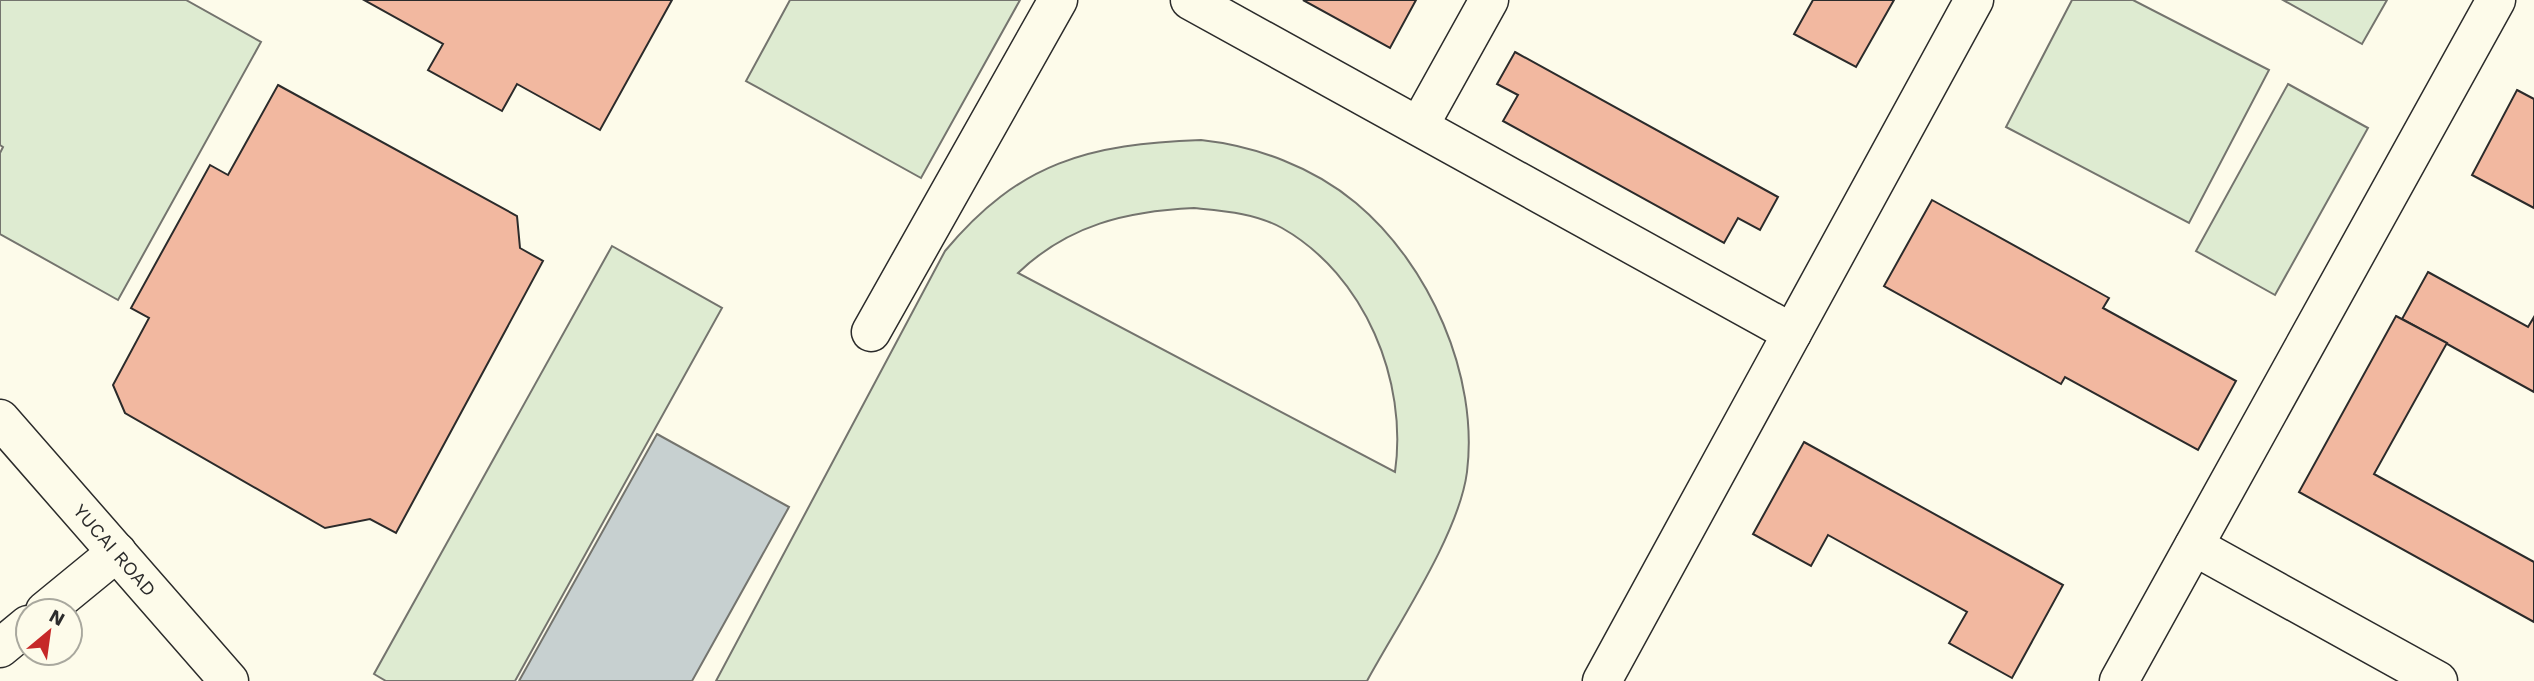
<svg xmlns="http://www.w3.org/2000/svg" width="2534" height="681" font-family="'Work Sans',sans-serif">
	<rect width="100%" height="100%" fill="#fdfbea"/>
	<g fill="#deebd1" stroke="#74746e" stroke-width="2" fill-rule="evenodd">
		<path d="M 0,0 L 186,0 L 261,42 L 118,300 L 0,234 L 0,153 L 3,147 L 0,145 Z"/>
		<path d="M 790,0 L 1020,0 L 921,178 L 746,81 Z"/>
		<path d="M 2072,0 L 2133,0 L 2269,70 L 2189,223 L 2006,127 Z"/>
		<path d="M 2283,0 L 2387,0 L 2362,44 Z"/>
		<path d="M 2288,84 L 2368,128 L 2275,295 L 2196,251 Z"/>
		<path d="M 1201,140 C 1256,146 1313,167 1356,203 C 1429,264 1479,375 1467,472 C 1459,534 1398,624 1367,681 L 716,681 L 945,251 C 1019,162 1089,144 1201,140 ZM 1194,208 C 1224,211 1255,213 1282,228 C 1365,275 1408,381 1395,472 L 1018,273 C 1068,225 1127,211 1194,208 Z"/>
		<path d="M 612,246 L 722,308 L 515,681 L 386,681 L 374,674 Z"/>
	</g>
	<path fill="#c7d0d0" stroke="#74746e" stroke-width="2" d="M 657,434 L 789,507 L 692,681 L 519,681 Z"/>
	<g fill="#f2b8a0" stroke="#2b2b2b" stroke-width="2">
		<path d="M 364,0 L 672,0 L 600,130 L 517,84 L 502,111 L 428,70 L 443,44 Z"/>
		<path d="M 1303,0 L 1416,0 L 1390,48 Z"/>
		<path d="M 1813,0 L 1894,0 L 1856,67 L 1794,34 Z"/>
		<path d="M 1515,52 L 1778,197 L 1760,230 L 1738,218 L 1724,243 L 1503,121 L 1518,95 L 1497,84 Z"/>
		<path d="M 278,85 L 517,216 L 520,248 L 543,261 L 396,533 L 370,519 L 325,528 L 125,413 L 113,385 L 149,318 L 131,308 L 210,165 L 228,175 Z"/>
		<path d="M 2517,90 L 2534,99 L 2534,208 L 2472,175 Z"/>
		<path d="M 1932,200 L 2109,298 L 2103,308 L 2236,381 L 2198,450 L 2065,377 L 2061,384 L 1884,286 Z"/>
		<path d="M 2428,272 L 2528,327 L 2534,317 L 2534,392 L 2402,319 Z"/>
		<path d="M 2396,316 L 2447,343 L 2374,474 L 2534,562 L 2534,622 L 2299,492 Z"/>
		<path d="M 1804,442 L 2063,585 L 2012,678 L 1949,643 L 1967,612 L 1828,535 L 1811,566 L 1753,534 Z"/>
	</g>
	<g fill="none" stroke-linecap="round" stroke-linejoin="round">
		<g stroke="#2b2b2b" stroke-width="41">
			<g id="minor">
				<path d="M 1190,0 L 1792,333"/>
				<path d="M 1419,126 L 1489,0"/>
				<path d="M 871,332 L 1058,0"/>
				<path d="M 2194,546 L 2438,681"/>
				<path d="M 45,611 L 117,552"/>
				<path d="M 0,648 L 28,625"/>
				<path d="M 1602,681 L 1974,0"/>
				<path d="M 2119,681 L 2496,0"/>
			</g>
		</g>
		<g stroke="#2b2b2b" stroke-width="41">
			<path id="major" d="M 0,419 L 229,681"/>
		</g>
		<use href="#minor" stroke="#fdfbea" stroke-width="38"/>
		<use href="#major" stroke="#fdfbea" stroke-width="38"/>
	</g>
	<g text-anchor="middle" stroke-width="5" stroke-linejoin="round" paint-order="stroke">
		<g font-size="19" fill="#2b2b2b" stroke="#fdfbea">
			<text transform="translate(115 550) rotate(49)" y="7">YUCAI ROAD</text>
		</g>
	</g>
	<g transform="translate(49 632) rotate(29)"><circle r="33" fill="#fdfbea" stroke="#a9a89e" stroke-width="2"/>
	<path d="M0-5L12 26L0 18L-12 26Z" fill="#c62828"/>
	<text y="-10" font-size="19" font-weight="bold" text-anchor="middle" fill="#2b2b2b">N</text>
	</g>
</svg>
